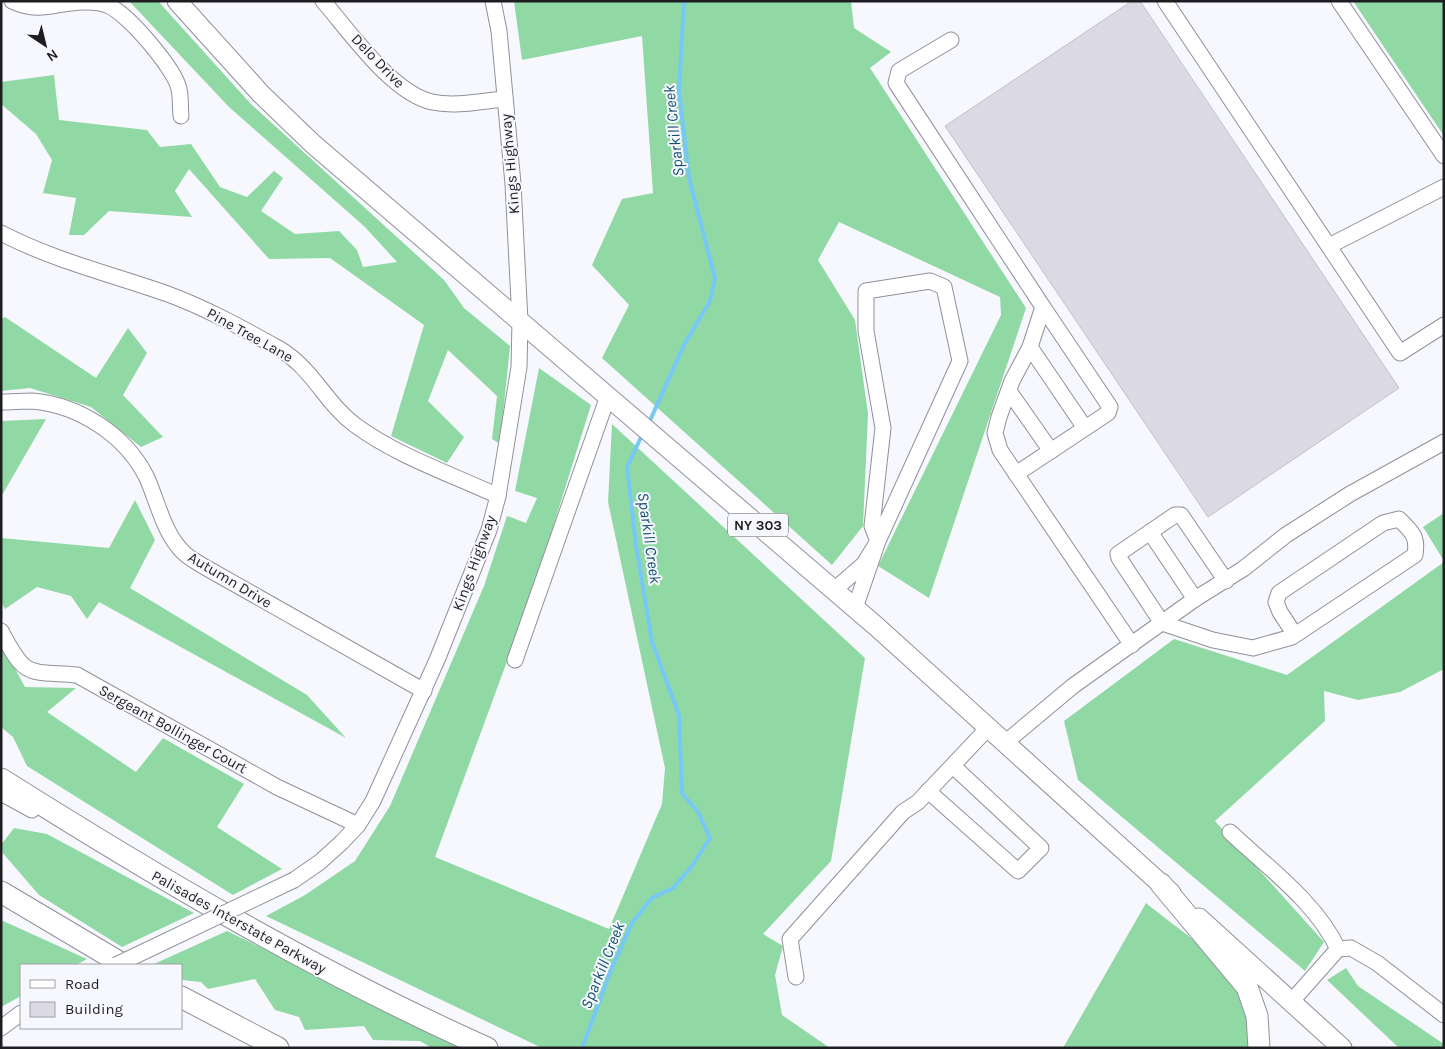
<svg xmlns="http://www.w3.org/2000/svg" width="1445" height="1049" font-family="Karla,sans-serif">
	<rect width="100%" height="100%" fill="#f7f7fe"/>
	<g fill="#91d9a4">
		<path d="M 129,1 L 158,1 L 250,103 L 444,280 L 464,308 L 510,346 L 500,444 L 492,439 L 497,396 L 448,350 L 428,401 L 464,437 L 447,463 L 391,436 L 424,325 L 330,258 L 269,259 L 189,169 L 175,191 L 192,217 L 109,211 L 84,235 L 69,235 L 76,198 L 43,193 L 52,160 L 36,134 L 1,104 L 1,82 L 54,75 L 59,120 L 147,130 L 160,147 L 191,144 L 220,187 L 247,197 L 274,171 L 283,178 L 261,211 L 295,234 L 339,231 L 357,250 L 363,267 L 397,262 L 365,227 L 229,107 Z"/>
		<path d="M 514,1 L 851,1 L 854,28 L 891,52 L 870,68 L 1026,308 L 929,598 L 878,566 L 1001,315 L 1000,297 L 839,222 L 818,260 L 855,320 L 868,414 L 863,526 L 832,565 L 602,358 L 629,305 L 592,265 L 622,199 L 653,193 L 642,36 L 522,60 Z"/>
		<path d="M 1353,1 L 1444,1 L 1444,136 Z"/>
		<path d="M 5,317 L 96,378 L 128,328 L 147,353 L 123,395 L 163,437 L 141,447 L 91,407 L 30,388 L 1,391 L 1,319 Z"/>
		<path d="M 539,368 L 591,405 L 534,588 L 435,857 L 609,929 L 662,804 L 665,768 L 608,502 L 612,424 L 865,658 L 831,861 L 763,934 L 783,946 L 775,975 L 782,1015 L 830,1048 L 542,1048 L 266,916 L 305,895 L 355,861 L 390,806 L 484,586 L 507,516 L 526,523 L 537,498 L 515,491 Z"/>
		<path d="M 46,419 L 1,497 L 1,421 Z"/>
		<path d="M 135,500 L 155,540 L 130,588 L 307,695 L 346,738 L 99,602 L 87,619 L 71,596 L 37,587 L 5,609 L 1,602 L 1,538 L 109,548 Z"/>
		<path d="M 1444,513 L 1444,561 L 1423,527 Z"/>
		<path d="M 1444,562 L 1444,669 L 1400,692 L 1358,700 L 1324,691 L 1325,721 L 1215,821 L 1324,942 L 1305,971 L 1078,780 L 1064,721 L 1174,639 L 1287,675 Z"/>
		<path d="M 1,643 L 25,687 L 76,688 L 47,712 L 136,772 L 163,738 L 244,784 L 217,827 L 282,869 L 233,895 L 27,766 L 13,737 L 1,727 Z"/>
		<path d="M 14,828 L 47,834 L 194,913 L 122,947 L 39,895 L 1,851 L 1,845 Z"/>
		<path d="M 1146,903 C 1181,932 1228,959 1245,1002 C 1251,1015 1250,1034 1252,1048 L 1063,1048 Z"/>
		<path d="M 1,920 L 87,959 L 76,965 L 21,965 L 21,996 L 1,1007 Z"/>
		<path d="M 227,931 L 469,1048 L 432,1048 L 420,1041 L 373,1040 L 364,1026 L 305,1030 L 299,1017 L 275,1010 L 255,979 L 208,989 L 201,982 L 181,980 L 181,965 L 154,964 Z"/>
		<path d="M 1346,968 L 1358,986 L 1444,1044 L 1444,1048 L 1399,1048 L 1327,980 Z"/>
	</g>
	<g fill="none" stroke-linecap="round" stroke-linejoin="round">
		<g stroke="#76c8f7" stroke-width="4">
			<path d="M 648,425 L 684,345 L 710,301 L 715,278 L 689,178 L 679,90 L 684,1"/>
			<path d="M 582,1048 L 611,970 L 632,923 L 652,898 L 673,888 L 692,866 L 710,838 L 698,812 L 682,793 L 679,715 L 652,642 L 636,545 L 627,467 L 643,433"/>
		</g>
	</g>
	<path fill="#dad9e4" stroke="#c2c1cc" d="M 1132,1 L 1140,1 L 1399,388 L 1208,517 L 945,126 Z"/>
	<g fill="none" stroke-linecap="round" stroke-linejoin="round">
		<g stroke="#90909b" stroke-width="17">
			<g id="minor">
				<path d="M 12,1 C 42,15 58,1 86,2 C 93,2 103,3 109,6 C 128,14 175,69 179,89 C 181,98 180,107 181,116"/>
				<path d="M 323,1 C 350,32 392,93 432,102 C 455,107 482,101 505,99"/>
				<path d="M 1165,1 L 1400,353 L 1444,325"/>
				<path d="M 1339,1 L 1444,156"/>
				<path d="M 951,40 L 899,71 L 896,83 L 1043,307 L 1030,347 L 1012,381 L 999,417 L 995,433 L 1000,450 L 1132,645"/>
				<path d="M 1,233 C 53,260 110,274 165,293 C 204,307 242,328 278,348 C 313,368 325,403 355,425 C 397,456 451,474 498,496"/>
				<path d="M 1329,246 L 1444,187"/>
				<path d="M 1030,347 L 1085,428"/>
				<path d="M 1009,391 L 1051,451"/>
				<path d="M 1,402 C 11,402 22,401 32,401 C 79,405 126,435 147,478 C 158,503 164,534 184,553 C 189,558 197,562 203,566 L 424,691"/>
				<path d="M 1016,474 L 1108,413 L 1110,407 L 1043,307"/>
				<path d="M 1150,532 L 1195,599"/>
				<path d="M 1226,581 L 1181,515 L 1175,515 L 1118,554 L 1119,558 L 1162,623 L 1213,640 L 1253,648 L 1292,637 L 1415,555 C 1418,536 1412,532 1399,519 L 1383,523 L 1279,593 L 1276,602 L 1280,612 L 1295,635"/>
				<path d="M 834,590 L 864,564 L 878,541 L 960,361 L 944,287 L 930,281 L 866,291 L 866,331 L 883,428 L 872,526 L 878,541 L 855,608"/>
				<path d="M 1,631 C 26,679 27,671 77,675 L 277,787 L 358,825"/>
				<path d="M 515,660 L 608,396"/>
				<path d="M 1006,742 L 1073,686 L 1195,599 L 1243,569 L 1286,535 L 1350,494 L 1444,442"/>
				<path d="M 928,791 L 1018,871 L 1041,848 L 953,766"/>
				<path d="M 1,793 L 32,810"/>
				<path d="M 1230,832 C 1267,867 1316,902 1338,949"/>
				<path d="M 294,880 L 320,862 L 342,842 L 358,825 L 373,801 L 437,660 L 489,530 L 498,496 L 519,367 L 520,321 L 513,184 L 499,31 L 493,1"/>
				<path d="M 796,977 L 790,939 L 903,812 L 918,802 L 989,727"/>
				<path d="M 1291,1002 L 1338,949 L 1351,948 L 1377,963 L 1444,1015"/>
				<path d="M 1,1028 L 21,1013"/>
			</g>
		</g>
		<g stroke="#90909b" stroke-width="21">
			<g id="major">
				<path d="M 177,1 L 261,94 L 313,144 L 877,627 L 1171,893"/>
				<path d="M 1199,918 L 1342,1048"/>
			</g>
		</g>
		<g stroke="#90909b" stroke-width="23">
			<g id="highway">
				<path d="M 1,779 C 158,878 317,972 487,1048"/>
				<path d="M 1161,884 L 1247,987 L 1257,1016 L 1259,1048"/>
				<path d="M 1,892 L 124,965"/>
				<path d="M 181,997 L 278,1048"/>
			</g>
		</g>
		<use href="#minor" stroke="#fff" stroke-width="15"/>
		<use href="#major" stroke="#fff" stroke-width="19"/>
		<use href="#highway" stroke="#fff" stroke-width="21"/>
		<g stroke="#90909b" stroke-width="17" stroke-linecap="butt">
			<path id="minor-bridge" d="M 116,965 L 294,880"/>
		</g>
		<use href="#minor-bridge" stroke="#fff" stroke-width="15"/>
	</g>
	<g text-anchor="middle" stroke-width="4" stroke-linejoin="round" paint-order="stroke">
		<rect fill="#f7f7fe" stroke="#5f5f64" stroke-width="1" x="728" y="513.5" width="60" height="23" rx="4"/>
		<g font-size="14" font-weight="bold" fill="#1e1e22">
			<text x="758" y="530">NY 303</text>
		</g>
		<g font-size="15" fill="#1e1e22" stroke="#f7f7fe">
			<text transform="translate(378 61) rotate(46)" y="5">Delo Drive</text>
			<text transform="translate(510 164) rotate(-95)" y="5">Kings Highway</text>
			<text transform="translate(250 335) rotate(29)" y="5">Pine Tree Lane</text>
			<text transform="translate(474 563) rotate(-70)" y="5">Kings Highway</text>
			<text transform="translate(230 580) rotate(31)" y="5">Autumn Drive</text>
			<text transform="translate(173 729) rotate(29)" y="5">Sergeant Bollinger Court</text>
			<text transform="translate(239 922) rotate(29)" y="5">Palisades Interstate Parkway</text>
		</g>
		<g font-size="16" font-style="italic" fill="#125271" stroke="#f7f7fe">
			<text transform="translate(673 131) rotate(-96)" y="6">Sparkill Creek</text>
			<text transform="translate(650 538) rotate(82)" y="6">Sparkill Creek</text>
			<text transform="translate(602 965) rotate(-68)" y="6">Sparkill Creek</text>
		</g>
	</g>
	<rect width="1445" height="1049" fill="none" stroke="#1e1e22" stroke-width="5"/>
	<rect x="20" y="964" width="162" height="65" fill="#f7f7fe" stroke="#a0a0a6"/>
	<rect x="30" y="980" width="25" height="8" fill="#ffffff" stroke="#a0a0a6"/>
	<text x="65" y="989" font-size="15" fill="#1e1e22">Road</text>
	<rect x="30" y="1002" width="25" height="15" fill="#dad9e4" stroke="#a0a0a6"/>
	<text x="65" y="1014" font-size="15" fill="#1e1e22">Building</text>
	<g transform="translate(45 45) rotate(145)" stroke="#f7f7fe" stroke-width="4" paint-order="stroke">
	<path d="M0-4L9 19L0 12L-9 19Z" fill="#1e1e22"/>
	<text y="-8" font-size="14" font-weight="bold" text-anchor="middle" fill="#1e1e22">N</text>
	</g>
</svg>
